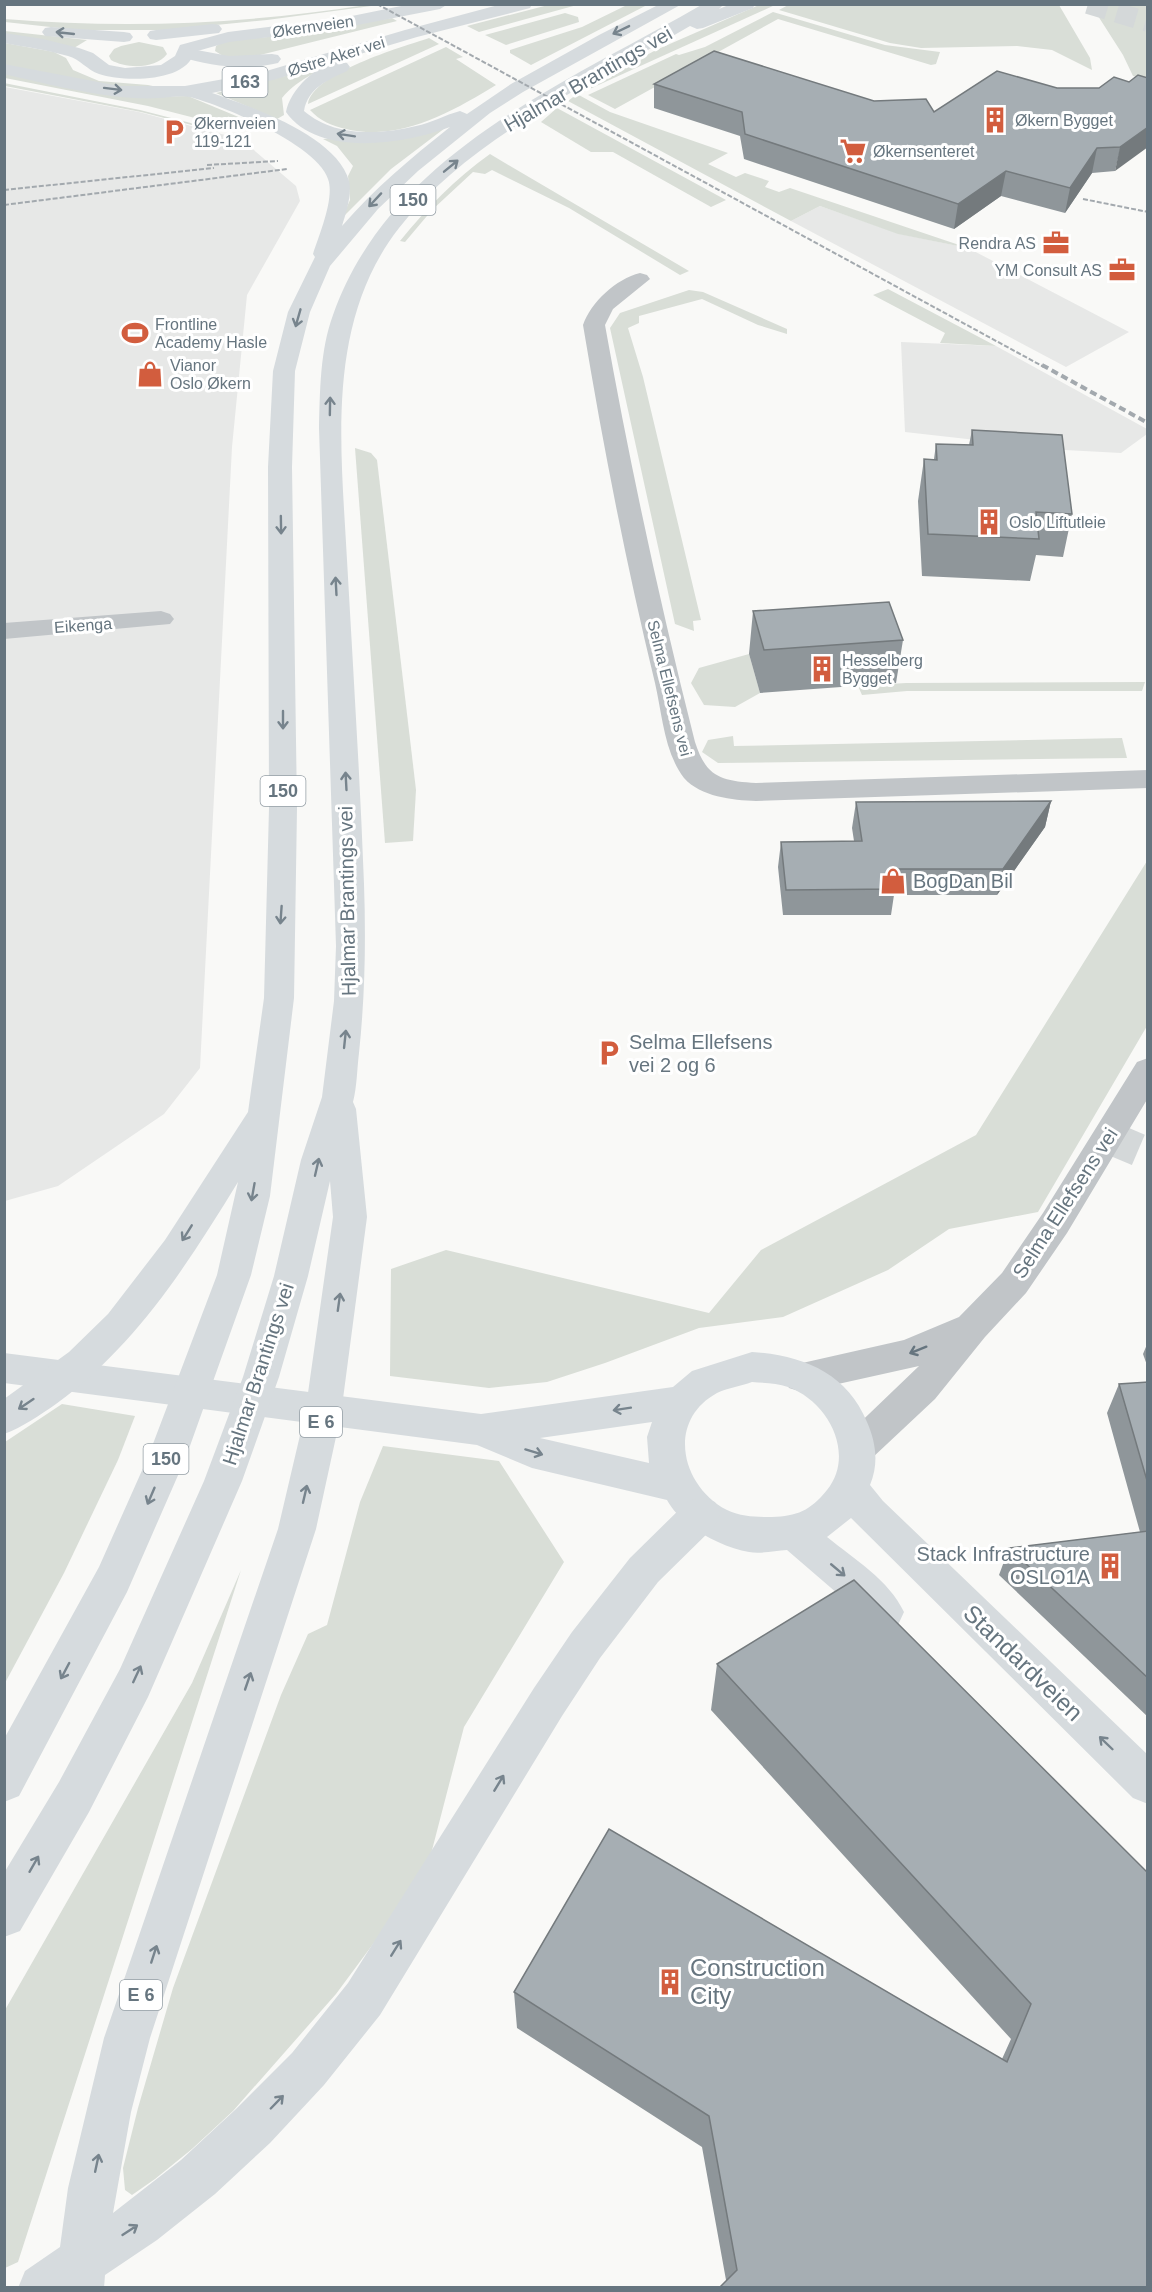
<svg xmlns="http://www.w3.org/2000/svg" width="1152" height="2292" font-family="Arial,sans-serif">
	<rect width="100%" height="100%" fill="#f9f9f7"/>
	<g fill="#e7e8e7">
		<path d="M 5,87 L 139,112 L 225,135 L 248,145 L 296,186 L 300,201 L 247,295 L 232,447 L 200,1068 L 164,1114 L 58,1186 L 5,1201 Z"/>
		<path d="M 820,206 L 900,234 L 968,248 L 1129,332 L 1066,367 L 791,221 Z"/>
		<path d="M 901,342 L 996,346 L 1147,429 L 1147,434 L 1121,453 L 1065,450 L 905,432 Z"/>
	</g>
	<g fill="#d9ded7">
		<path d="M 552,4 L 577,5 L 479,32 L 467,26 Z"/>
		<path d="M 790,4 L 1059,5 L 1090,58 L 1092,70 L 1052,50 L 1017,46 L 921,48 L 890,43 L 779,10 Z"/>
		<path d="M 366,5 L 371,6 L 267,20 L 166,30 L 78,30 L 5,22 L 5,19 C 129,29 243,24 366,5 Z"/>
		<path d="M 627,5 L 647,5 L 531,65 L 510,53 L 510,50 L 582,27 Z"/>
		<path d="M 759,5 L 775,5 L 583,92 L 580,91 L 656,50 Z"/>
		<path d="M 1091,5 L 1147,5 L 1147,79 L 1133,76 L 1123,55 Z"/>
		<path d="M 773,12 L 885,45 L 940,52 L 936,64 L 931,65 L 778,19 L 615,109 L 588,95 L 676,54 L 679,55 L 705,47 Z"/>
		<path d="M 565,13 L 578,17 L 579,22 L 506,45 L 485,35 Z"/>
		<path d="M 392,18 L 397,21 L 256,56 L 223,56 L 215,51 L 216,46 L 226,40 L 309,34 L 328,28 Z"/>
		<path d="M 5,31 L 87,40 L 74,48 L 5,36 Z"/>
		<path d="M 429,38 L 439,44 L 308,104 C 312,73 402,47 429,38 Z"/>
		<path d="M 139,42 L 163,47 L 167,54 C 156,69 126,69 111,60 L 109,56 L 114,49 L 121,46 Z"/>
		<path d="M 5,43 L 54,52 L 66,58 L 73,70 L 99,81 L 148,85 L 167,89 L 111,86 L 5,66 Z"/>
		<path d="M 446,47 L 463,57 L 456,59 L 496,85 C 452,112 399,142 346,129 C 332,126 320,121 310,110 Z"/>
		<path d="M 346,56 L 349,58 C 324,69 299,77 282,98 L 284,115 L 277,119 L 216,93 L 285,76 Z"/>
		<path d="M 4,73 L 142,97 L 188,96 L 260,126 L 242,130 L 148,106 L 5,78 Z"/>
		<path d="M 4,83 L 140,110 L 222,131 L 219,132 L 141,112 L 5,86 Z"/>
		<path d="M 577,94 L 610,112 L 728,153 L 708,164 L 736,177 L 745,173 L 769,181 L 765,187 L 779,192 L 790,188 L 968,248 L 898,234 L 820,206 L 791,221 L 568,101 Z"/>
		<path d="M 557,108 L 726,200 L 711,207 L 613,152 L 591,152 L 541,122 Z"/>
		<path d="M 445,128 L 391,169 L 342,218 L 350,200 L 348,176 L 353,166 L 337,146 L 323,139 Z"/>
		<path d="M 490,154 L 505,163 L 689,271 L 680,275 L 569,208 L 492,170 L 485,174 L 473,172 L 432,210 L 405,242 L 400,241 C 427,208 455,179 490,154 Z"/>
		<path d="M 888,289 L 996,346 L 940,343 L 945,333 L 873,295 Z"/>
		<path d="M 689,290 L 703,292 L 787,329 L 787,334 L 758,325 L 702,299 L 639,316 L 639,323 L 628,328 L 643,377 L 701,620 L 693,621 L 694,631 L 675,624 L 610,328 L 620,313 Z"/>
		<path d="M 355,448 L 371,453 L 377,460 L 416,790 L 413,841 L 385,843 Z"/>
		<path d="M 749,654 L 760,693 L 735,707 L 704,705 L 691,683 L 699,668 Z"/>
		<path d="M 1145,682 L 1142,691 L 907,691 L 862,695 L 858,686 L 906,683 Z"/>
		<path d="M 733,736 L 734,746 L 1122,738 L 1127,758 L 718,763 L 702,752 L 708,740 Z"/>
		<path d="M 1147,861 L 1147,1026 L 1038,1212 L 949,1229 L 888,1270 L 783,1317 L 699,1328 L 605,1363 L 547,1382 L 489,1388 L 390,1376 L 391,1269 L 446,1250 L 709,1313 L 761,1250 L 976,1135 Z"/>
		<path d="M 62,1404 L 135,1416 L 118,1460 L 64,1573 L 5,1683 L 5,1442 Z"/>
		<path d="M 383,1446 L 499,1461 L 564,1562 L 464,1727 L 431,1854 L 376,1940 L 336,1994 L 233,2111 L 192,2149 L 155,2179 L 132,2195 L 125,2190 L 123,2168 L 138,2108 L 173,1988 L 281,1695 L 308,1634 L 327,1625 L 360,1502 Z"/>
		<path d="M 241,1570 L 18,2262 L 5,2268 L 5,2010 L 192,1683 Z"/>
	</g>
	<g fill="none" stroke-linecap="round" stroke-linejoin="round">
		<path stroke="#d4d8d9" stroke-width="33" stroke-dasharray="33 16" stroke-linecap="butt" d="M 1108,1137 L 1148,1154"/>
		<path stroke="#d4d8d9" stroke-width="20" stroke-dasharray="20 10" stroke-linecap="butt" d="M 1088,4 L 1148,22"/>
		<g fill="#c1c5c8" fill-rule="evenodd">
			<path d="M 640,273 L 647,275 L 650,279 L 613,309 L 605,325 C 630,465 660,604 695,742 C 706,777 721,781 756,783 L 1148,770 L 1148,788 L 756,801 C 732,800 701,797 684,778 C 664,752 662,713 655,683 C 626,564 603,445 583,325 C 591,302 616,279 640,273 Z"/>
			<path d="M 161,611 L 170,614 L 174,619 L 170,624 L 4,639 L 4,623 Z"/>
			<path d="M 1148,1058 L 1148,1098 L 1067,1233 L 1026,1293 L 985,1337 L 935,1399 L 871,1459 L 858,1464 L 845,1459 L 839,1448 L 845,1437 L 919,1366 L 802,1392 L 789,1388 L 784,1377 L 789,1366 L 904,1340 L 959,1317 L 1002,1273 L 1043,1213 L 1137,1062 Z"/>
		</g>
		<g fill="#d6dbde" fill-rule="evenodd">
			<path d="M 411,4 L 448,4 L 440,9 L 342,28 L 229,42 L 194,52 C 187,83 123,82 99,74 C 87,70 80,59 68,56 C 47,50 26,47 4,43 L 4,33 L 43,39 L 79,48 L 93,53 L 109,65 L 125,68 L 161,65 L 175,56 L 180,45 L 228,32 L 342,18 Z"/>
			<path d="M 213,24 L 219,25 L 222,29 L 219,33 L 156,40 L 150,39 L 147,35 L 150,31 L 156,30 Z"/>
			<path d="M 51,27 L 124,32 L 130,33 L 133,37 L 130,41 L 124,42 L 45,36 L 42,32 L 45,28 Z"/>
			<path d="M 752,1352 C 802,1355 847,1373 867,1422 C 876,1443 879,1463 870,1485 L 883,1501 L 1148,1755 L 1148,1804 L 1133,1798 L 851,1518 L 827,1537 C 854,1559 889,1580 904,1612 L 898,1625 L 884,1630 L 870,1625 L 852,1606 L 787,1550 C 775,1551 760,1554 749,1552 C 720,1547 681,1526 667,1500 L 532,1468 L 477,1445 L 4,1383 L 4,1353 L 481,1414 L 673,1387 L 692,1371 ZM 752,1382 C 764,1383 777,1383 788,1387 C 828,1401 856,1454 827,1490 C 810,1511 797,1516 772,1517 C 756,1517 742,1517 727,1510 C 681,1486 666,1421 717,1393 C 727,1388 741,1386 752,1382 ZM 652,1422 L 647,1437 L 649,1463 L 540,1438 Z"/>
		</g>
		<g fill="#d6dbde" fill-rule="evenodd">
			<path d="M 502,4 L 532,4 L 530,8 L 417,37 L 273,80 L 212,93 C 252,107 337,136 349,181 C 352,195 346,213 342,226 C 374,189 411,158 450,127 C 406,144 318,158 286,112 C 290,89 322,57 347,63 L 350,67 L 347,71 C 328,80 308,88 304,111 C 334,137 379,135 416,126 C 431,123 445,115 460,111 L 467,114 L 511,84 L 599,35 L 660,4 L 682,4 L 523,92 L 490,113 L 418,171 L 378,209 L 330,266 L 310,312 L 295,371 L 292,467 L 297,808 L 294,998 L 270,1196 L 251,1275 L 186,1457 L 127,1592 L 19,1796 L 4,1802 L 4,1739 L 99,1567 L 148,1457 L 217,1275 L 238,1182 C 187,1265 136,1346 56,1404 C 40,1415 23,1427 4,1434 L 4,1399 L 69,1352 L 108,1314 L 165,1240 L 248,1112 L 264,998 L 269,808 L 268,467 L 273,371 L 288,312 L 315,257 L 313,254 C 319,235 335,198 328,179 C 317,145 224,106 190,97 C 180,95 168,98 158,98 C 146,99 133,98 121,97 C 82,93 43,83 4,74 L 4,64 L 119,86 L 185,86 L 263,72 L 405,30 Z"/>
			<path d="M 703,4 L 724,4 L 719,9 L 731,4 L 755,4 L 753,8 L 703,28 L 697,29 L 690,26 C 589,86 473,134 399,228 C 325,323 341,447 347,560 C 353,668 360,776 364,884 C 366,941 365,996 359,1053 C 357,1069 357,1087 353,1102 L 356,1109 L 367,1217 L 341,1414 L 316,1529 L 150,2038 L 131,2112 L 113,2213 L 181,2160 L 236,2109 L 292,2053 L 348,1983 L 534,1688 L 572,1632 L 630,1558 L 687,1502 L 701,1497 L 715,1502 L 720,1514 L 715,1526 L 658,1582 L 600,1658 L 562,1716 L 380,2015 L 324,2085 L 270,2143 L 215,2194 L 157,2240 L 105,2275 L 104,2288 L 18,2288 L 25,2271 L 60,2247 L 68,2188 L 104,2038 L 278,1529 L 305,1414 L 333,1217 L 330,1181 L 308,1276 L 279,1377 L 242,1481 L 148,1697 L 89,1812 L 20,1931 L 4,1937 L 4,1873 L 59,1782 L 120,1669 L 204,1481 L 243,1377 L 274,1276 L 301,1160 L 322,1097 L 334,1001 L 336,946 L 319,428 C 320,391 320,350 333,315 C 390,153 565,84 703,4 Z"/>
			<path d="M 186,48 L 229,56 L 272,54 L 278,55 L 281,59 L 278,63 C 245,71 212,66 180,57 L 177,53 L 180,49 Z"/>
		</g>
		<g stroke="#a3a9ae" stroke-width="2" stroke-dasharray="5 2" stroke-linecap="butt">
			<path d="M 377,4 L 1044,367"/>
			<path d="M 207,165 L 278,161"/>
			<path d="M 4,190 L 214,168"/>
			<path d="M 1083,199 L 1148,212"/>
			<path d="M 4,205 L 287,169"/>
		</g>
		<path stroke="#a3a9ae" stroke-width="4" stroke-dasharray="7 4" stroke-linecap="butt" d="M 1042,365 L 1148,423"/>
	</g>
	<g fill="#8f969a">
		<path d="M 1138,75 L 1115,171 L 1092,173 L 1065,213 L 1001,196 L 954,229 L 744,159 L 740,136 L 654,108 L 654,84 L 874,101 L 934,112 L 1057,88 L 1099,88 L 1129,82 Z"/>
		<path d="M 972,430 L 1072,514 L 1063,557 L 1036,555 L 1030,581 L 922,576 L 918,501 L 924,459 L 934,459 L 936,444 L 969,445 Z"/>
		<path d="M 753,611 L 903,640 L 896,683 L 760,693 L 749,654 Z"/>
		<path d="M 1051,801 L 1045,827 L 997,895 L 894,895 L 891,915 L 783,915 L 778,867 L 781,842 L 854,841 L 852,828 L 856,802 Z"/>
		<path d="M 1148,1342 L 1148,1368 L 1143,1354 Z"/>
		<path d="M 1148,1382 L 1148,1717 L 999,1575 L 1009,1548 L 1140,1532 L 1107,1413 L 1119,1384 Z"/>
		<path d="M 717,1664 L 1148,1873 L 1148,2288 L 726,2280 L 702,2147 L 517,2028 L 514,1992 L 1002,2059 L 1011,2039 L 711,1710 Z"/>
	</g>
	<g fill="#747a7d">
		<path d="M 1148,127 L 1148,147 L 1115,171 L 1120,147 Z"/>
		<path d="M 1097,148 L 1092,173 L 1065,213 L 1070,188 Z"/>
		<path d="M 1006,171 L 1001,196 L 954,229 L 958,204 Z"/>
		<path d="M 1051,801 L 1045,827 L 997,895 L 1003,869 Z"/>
	</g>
	<g fill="#a6aeb3" stroke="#747a7d" stroke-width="1.5">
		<path d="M 714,51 L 874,101 L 926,99 L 934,112 L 997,71 L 1057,88 L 1099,88 L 1114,77 L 1129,82 L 1138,75 L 1148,78 L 1148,127 L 1120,147 L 1097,148 L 1070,188 L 1006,171 L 958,204 L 745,134 L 742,112 L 654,84 Z"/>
		<path d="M 972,430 L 1062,435 L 1072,514 L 1036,512 L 1039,539 L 928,534 L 924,459 L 937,460 L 936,444 L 973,445 Z"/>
		<path d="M 889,602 L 903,640 L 764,650 L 753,611 Z"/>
		<path d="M 1051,801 L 1003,869 L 892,869 L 895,889 L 786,890 L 781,842 L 862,841 L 856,802 Z"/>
		<path d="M 1148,1382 L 1148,1484 L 1119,1384 Z"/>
		<path d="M 1148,1531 L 1148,1678 L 1009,1548 Z"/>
		<path d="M 854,1580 L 1148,1873 L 1148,2288 L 719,2288 L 737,2270 L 709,2116 L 514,1992 L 609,1829 L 1007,2062 L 1031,2004 L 717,1664 Z"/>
	</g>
	<defs><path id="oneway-shaft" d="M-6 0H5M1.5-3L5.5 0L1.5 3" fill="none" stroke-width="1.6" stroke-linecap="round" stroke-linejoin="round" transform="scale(1.5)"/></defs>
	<g stroke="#77848d">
		<use href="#oneway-shaft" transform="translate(621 30) rotate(154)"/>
		<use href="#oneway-shaft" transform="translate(65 33) rotate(-174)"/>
		<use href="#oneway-shaft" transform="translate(113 89) rotate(7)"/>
		<use href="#oneway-shaft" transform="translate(346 135) rotate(-171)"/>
		<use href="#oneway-shaft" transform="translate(451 166) rotate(-39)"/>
		<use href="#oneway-shaft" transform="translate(375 200) rotate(133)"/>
		<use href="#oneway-shaft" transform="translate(298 318) rotate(106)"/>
		<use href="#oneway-shaft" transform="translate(330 406) rotate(-89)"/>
		<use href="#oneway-shaft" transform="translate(281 525) rotate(89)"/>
		<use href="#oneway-shaft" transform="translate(336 586) rotate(-93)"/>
		<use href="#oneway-shaft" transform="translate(283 720) rotate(90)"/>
		<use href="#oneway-shaft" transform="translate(346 781) rotate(-93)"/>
		<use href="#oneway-shaft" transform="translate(281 915) rotate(94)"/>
		<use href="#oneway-shaft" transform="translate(345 1039) rotate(-84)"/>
		<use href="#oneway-shaft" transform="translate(317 1167) rotate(-77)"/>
		<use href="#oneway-shaft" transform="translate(253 1192) rotate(100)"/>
		<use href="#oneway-shaft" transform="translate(187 1233) rotate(122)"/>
		<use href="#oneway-shaft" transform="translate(339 1302) rotate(-82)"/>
		<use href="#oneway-shaft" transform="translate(26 1404) rotate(146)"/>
		<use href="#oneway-shaft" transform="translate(622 1409) rotate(171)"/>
		<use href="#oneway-shaft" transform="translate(534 1452) rotate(17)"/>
		<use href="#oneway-shaft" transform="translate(305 1494) rotate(-77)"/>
		<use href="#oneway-shaft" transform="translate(151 1496) rotate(113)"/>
		<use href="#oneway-shaft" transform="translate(838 1570) rotate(40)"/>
		<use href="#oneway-shaft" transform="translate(65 1671) rotate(118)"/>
		<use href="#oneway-shaft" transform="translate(137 1674) rotate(-65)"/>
		<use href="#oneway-shaft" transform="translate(248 1681) rotate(-71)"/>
		<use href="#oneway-shaft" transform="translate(1106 1743) rotate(-136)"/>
		<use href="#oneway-shaft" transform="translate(499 1783) rotate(-59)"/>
		<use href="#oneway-shaft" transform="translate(34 1864) rotate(-60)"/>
		<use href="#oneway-shaft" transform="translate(396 1948) rotate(-58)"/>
		<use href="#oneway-shaft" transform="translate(154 1954) rotate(-72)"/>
		<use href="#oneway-shaft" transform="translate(277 2102) rotate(-46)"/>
		<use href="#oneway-shaft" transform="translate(97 2163) rotate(-78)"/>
		<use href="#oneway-shaft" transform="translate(130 2230) rotate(-33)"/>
	</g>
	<use stroke="#66757f" href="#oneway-shaft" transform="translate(918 1350) rotate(158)"/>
	<defs>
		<g id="building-bare" transform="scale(2.07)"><path d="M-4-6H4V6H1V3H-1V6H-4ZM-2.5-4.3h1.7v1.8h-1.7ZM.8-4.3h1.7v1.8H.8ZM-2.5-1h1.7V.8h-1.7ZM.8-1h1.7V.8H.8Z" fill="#d25d3e" stroke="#fff" stroke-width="2.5" paint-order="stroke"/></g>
		<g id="parking-bare" transform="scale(2.07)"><path d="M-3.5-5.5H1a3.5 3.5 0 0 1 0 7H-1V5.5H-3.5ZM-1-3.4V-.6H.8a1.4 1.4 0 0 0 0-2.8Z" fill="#d25d3e" stroke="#fff" stroke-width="2.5" paint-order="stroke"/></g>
		<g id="supermarket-bare" transform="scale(2.07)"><path d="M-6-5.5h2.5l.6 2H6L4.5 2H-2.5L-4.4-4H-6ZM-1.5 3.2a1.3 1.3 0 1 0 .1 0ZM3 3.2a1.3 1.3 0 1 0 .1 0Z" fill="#d25d3e" stroke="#fff" stroke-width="2.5" paint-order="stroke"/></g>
		<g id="office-bare" transform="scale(2.07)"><path d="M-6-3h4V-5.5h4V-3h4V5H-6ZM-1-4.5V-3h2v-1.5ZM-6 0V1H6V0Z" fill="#d25d3e" stroke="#fff" stroke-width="2.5" paint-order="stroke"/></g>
		<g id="stadium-bare" transform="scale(2.07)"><path d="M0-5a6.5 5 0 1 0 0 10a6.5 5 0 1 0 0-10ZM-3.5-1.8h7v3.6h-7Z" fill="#d25d3e" stroke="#fff" stroke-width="2.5" paint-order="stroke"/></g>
		<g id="shop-bare" transform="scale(2.07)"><path d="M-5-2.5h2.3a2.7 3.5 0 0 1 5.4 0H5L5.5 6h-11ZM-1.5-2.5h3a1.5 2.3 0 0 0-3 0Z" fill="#d25d3e" stroke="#fff" stroke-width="2.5" paint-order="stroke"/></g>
	</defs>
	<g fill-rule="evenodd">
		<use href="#building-bare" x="995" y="120"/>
		<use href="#parking-bare" x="174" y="132"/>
		<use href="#supermarket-bare" x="853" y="151"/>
		<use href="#office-bare" x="1056" y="243"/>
		<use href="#office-bare" x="1122" y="270"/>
		<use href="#stadium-bare" x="135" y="333"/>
		<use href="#shop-bare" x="150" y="374"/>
		<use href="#building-bare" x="989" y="522"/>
		<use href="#building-bare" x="822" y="669"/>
		<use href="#shop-bare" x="893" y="881"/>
		<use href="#parking-bare" x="609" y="1053"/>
		<use href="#building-bare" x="1110" y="1566"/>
		<use href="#building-bare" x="670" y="1982"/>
	</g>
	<g text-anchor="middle" stroke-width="6" stroke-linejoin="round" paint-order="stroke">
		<g font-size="16" fill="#66757f" stroke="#fff">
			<text transform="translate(313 26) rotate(-8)" y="6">Økernveien</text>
			<text transform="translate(336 56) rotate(-17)" y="6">Østre Aker vei</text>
			<text transform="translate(83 625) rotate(-4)" y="6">Eikenga</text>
			<text transform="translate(670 688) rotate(76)" y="6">Selma Ellefsens vei</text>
		</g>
		<g font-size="16" fill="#66757f" stroke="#fff" text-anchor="start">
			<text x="1015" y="126">Økern Bygget</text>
			<text x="194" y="129">Økernveien<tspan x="194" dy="18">119-121</tspan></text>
			<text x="873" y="157">Økernsenteret</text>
			<text x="1036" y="249" text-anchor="end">Rendra AS</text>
			<text x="1102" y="276" text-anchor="end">YM Consult AS</text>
			<text x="155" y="330">Frontline<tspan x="155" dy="18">Academy Hasle</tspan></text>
			<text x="170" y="371">Vianor<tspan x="170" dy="18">Oslo Økern</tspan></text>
			<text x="1009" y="528">Oslo Liftutleie</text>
			<text x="842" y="666">Hesselberg<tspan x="842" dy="18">Bygget</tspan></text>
		</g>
		<g fill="#fff" stroke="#949ea5" stroke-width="1.5">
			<rect x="222.5" y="67" width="45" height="30" rx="4.5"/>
			<rect x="390.5" y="185" width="45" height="30" rx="4.5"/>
			<rect x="260.5" y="776" width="45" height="30" rx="4.5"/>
			<rect x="300" y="1407" width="42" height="30" rx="4.5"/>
			<rect x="143.5" y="1444" width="45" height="30" rx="4.5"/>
			<rect x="120" y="1980" width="42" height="30" rx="4.5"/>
		</g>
		<g font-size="18" font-weight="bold" fill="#66757f">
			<text x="245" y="88">163</text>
			<text x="413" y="206">150</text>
			<text x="283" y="797">150</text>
			<text x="321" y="1428">E 6</text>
			<text x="166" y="1465">150</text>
			<text x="141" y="2001">E 6</text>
		</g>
		<g font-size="20" fill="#66757f" stroke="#fff">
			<text transform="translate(588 79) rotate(-30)" y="7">Hjalmar Brantings vei</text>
			<text transform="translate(347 901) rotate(-91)" y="7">Hjalmar Brantings vei</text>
			<text transform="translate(1065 1203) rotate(-57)" y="7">Selma Ellefsens vei</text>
			<text transform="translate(258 1374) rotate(-72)" y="7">Hjalmar Brantings vei</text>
		</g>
		<g font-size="20" fill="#66757f" stroke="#fff" text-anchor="start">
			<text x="913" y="888">BogDan Bil</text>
			<text x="629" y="1049">Selma Ellefsens<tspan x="629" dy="23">vei 2 og 6</tspan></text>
			<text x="1090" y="1561" text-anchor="end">Stack Infrastructure<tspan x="1090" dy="23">OSLO1A</tspan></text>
		</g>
		<g font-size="24" fill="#66757f" stroke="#fff">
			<text transform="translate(1023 1663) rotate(44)" y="8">Standardveien</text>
		</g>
		<g font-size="24" fill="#66757f" stroke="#fff" text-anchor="start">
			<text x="690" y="1976">Construction<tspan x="690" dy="28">City</tspan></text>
		</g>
	</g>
	<rect width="1152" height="2292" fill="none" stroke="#66757f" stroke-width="12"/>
</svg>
